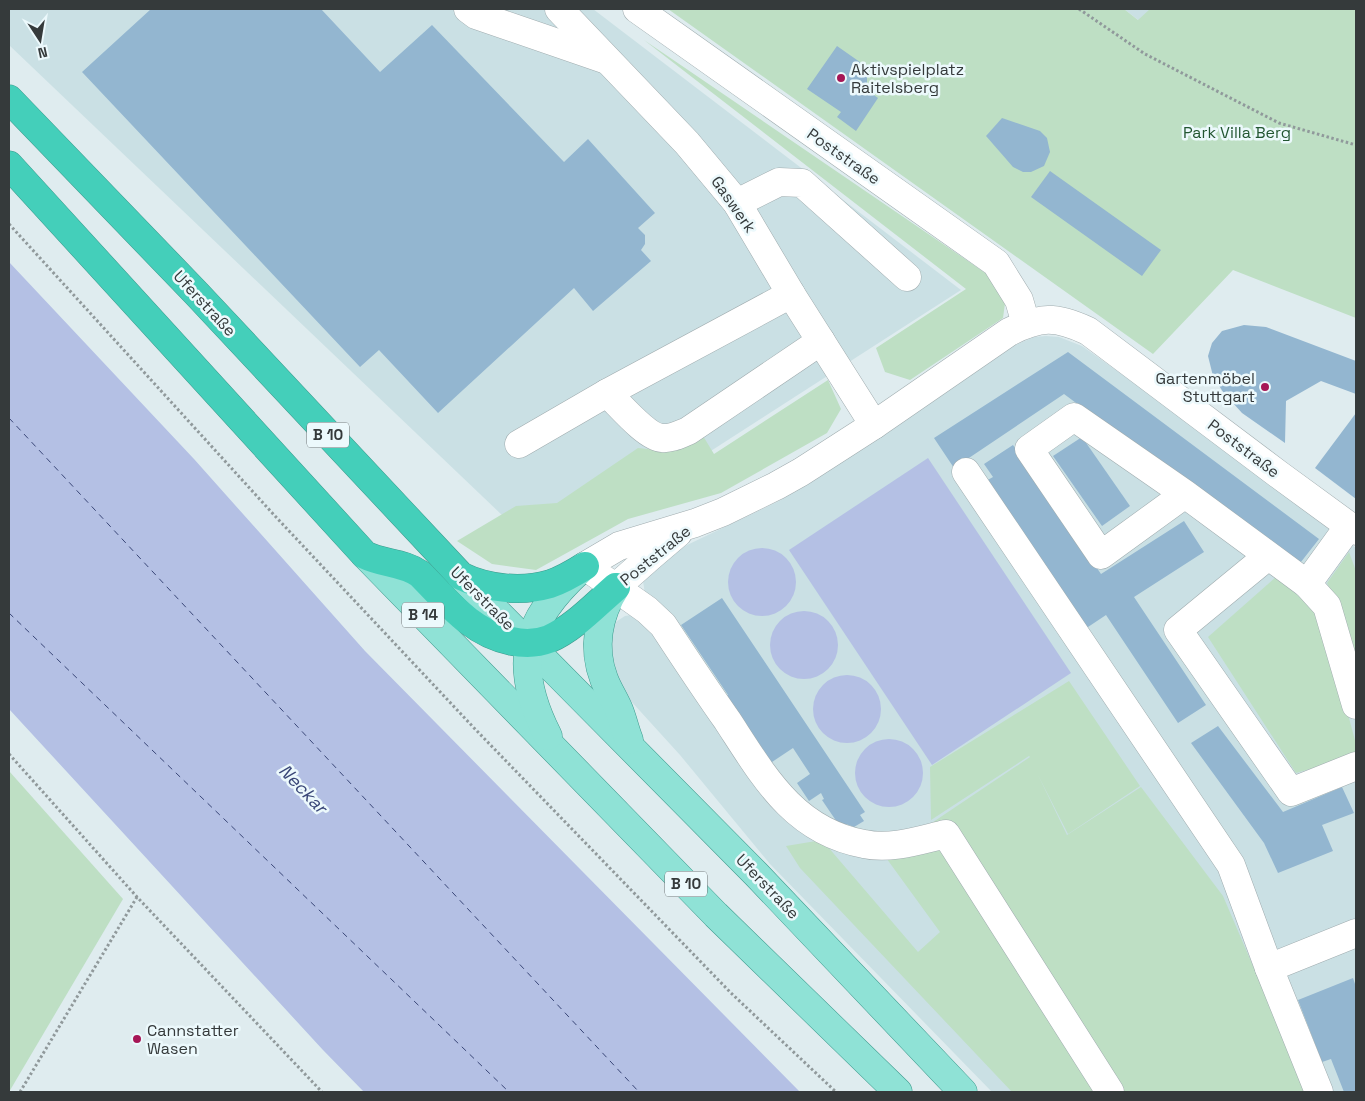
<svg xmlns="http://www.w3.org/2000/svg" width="1365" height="1101" font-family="'Space Grotesk',sans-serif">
	<rect width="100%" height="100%" fill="#dfecef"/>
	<g fill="#cae0e4">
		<path d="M 9,9 L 593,9 L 961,290 L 546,557 L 9,45 Z"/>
		<path d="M 1124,9 L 1183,9 L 1158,35 Z"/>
		<path d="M 1046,336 L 1059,337 L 1082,346 L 1196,427 L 1356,548 L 1356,1092 L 992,1092 L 770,864 L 680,755 L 620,689 L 608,648 L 614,623 L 625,616 L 631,615 L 645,594 L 643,581 L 665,559 L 687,545 L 779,501 L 820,476 L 1013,346 L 1034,337 Z"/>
	</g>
	<g fill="#bedfc4">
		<path d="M 668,9 L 1124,9 L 1138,20 L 1150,9 L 1356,9 L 1356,318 L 1233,270 L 1153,354 Z"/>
		<path d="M 644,40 L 987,274 L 1006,296 L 1003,318 L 910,380 L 885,372 L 876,348 L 966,289 Z"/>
		<path d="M 828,380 L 841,409 L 827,433 L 721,493 L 628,519 L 536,570 L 492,564 L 457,541 L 516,506 L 557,503 L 638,448 L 667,451 L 700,431 L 714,454 Z"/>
		<path d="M 1349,552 L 1356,571 L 1356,665 L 1340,610 L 1327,583 Z"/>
		<path d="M 1277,576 L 1322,618 L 1356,744 L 1356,756 L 1296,773 L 1208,637 Z"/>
		<path d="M 1069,681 L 1140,786 L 1068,834 L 1038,775 L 1067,835 L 1141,787 L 1223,896 L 1307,1092 L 1012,1092 L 800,868 L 786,846 L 822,840 L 918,952 L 940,932 L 884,855 L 1030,757 L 1029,756 L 931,820 L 930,767 Z"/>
		<path d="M 9,771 L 123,899 L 9,1092 Z"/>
	</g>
	<g fill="#b4c0e4">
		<path d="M 9,262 L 194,459 L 365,651 L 800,1092 L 364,1092 L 323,1050 L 9,709 Z"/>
		<path d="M 928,458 L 1071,673 L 932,765 L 789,550 Z"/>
		<circle cx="762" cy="582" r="34"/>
		<circle cx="804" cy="645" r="34"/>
		<circle cx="847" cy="709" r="34"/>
		<circle cx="889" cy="773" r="34"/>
	</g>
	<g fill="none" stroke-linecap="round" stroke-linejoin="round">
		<g stroke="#3a4778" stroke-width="1" stroke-dasharray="6 5" stroke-linecap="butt">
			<path d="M 9,418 L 639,1092"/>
			<path d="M 9,613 L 509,1092"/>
		</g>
	</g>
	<g fill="#93b6d0">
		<path d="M 151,9 L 321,9 L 380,72 L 432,25 L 564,162 L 588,139 L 655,213 L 638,228 L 645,235 L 645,244 L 641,250 L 651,261 L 593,311 L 574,288 L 438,413 L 379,350 L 360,367 L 82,72 Z"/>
		<path d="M 837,46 L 867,67 L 867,90 L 878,98 L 856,131 L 837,117 L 841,112 L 807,89 Z"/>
		<path d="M 1002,118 L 1040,131 L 1047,138 L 1050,152 L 1044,166 L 1031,172 L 1023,172 L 1013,167 L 986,136 Z"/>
		<path d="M 1050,171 L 1161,250 L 1142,276 L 1031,197 Z"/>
		<path d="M 1244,325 L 1266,327 L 1356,361 L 1356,394 L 1321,381 L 1286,401 L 1285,443 L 1242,413 L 1223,392 L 1213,376 L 1208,356 L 1212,343 L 1222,331 Z"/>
		<path d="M 1068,352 L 1319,539 L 1297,567 L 1064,394 L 954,468 L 934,438 Z"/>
		<path d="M 1356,413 L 1356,499 L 1315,468 Z"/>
		<path d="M 1082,437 L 1130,506 L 1102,526 L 1053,456 Z"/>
		<path d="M 1013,445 L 1101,574 L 1184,521 L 1204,552 L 1134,597 L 1206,705 L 1178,723 L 1106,615 L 1085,629 L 986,481 L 993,477 L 984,464 Z"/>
		<path d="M 722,598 L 865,812 L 860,815 L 864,821 L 854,827 L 846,824 L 841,828 L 822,800 L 824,799 L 821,793 L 809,801 L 797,783 L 810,774 L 793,748 L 769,764 L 725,697 L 728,695 L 681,625 Z"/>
		<path d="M 1218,726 L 1283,812 L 1342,787 L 1354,813 L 1322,825 L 1333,851 L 1278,873 L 1264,843 L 1191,743 Z"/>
		<path d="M 1353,978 L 1356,987 L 1356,1092 L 1344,1092 L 1331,1059 L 1322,1062 L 1298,1000 Z"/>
	</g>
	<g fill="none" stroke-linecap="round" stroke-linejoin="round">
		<g stroke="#a0acaf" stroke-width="29">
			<g id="minor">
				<path d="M 468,9 L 476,15 L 604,59"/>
				<path d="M 559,9 L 687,143 L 737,203 L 791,294 L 874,425"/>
				<path d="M 637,9 L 996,263 L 1019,300 L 1026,324"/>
				<path d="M 737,203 L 779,182 L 802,183 L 907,277"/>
				<path d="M 607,393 L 791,294"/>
				<path d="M 519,444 L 607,393 C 619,404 646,437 662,438 C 671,439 680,434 688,431 L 821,341"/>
				<path d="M 966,472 L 1231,865 L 1269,968"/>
				<path d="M 1185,494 L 1101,555 L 1029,449 L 1074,417 L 1185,494 L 1307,584 L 1327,606 L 1356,705"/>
				<path d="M 1268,556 L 1178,630 L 1291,792 L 1356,766"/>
				<path d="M 1307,584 L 1349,526"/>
				<path d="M 616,587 L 651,556 L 678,533"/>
				<path d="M 1110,1092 L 946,834 C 920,840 891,850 864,844 C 793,831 763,775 727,720 C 705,689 684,657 663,625 L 647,610 L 585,566 L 619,546 L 695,523 L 723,512 L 776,486 L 801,472 L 874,425 L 1009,332 C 1041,316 1055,316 1088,331 L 1278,474 L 1356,531"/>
				<path d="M 1319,1092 L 1269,968 L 1356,933"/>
			</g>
		</g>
		<g stroke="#3f9b8e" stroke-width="29">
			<g id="major">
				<path d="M 365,555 L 716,915 L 898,1092"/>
				<path d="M 461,576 L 756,874 L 963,1092"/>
				<path d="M 616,587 C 598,615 592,648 604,679 C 608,690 615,700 619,710 C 623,720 625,730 629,740"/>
				<path d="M 548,736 C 512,665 523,622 580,570"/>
			</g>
		</g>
		<g stroke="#3f9b8e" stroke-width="29">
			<g id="highway">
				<path d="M 9,99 L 196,293 L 461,576 C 487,589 522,592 550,584 C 562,580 574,573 585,566"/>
				<path d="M 9,165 L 365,555 C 383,564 403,562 420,574 C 447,601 471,633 511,641 C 524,644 536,644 549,639 C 574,628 595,605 616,587"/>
			</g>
		</g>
		<g stroke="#90999b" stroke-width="3" stroke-dasharray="2.5 2.5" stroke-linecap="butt">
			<path d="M 1079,9 L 1145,54 L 1279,123 L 1356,145"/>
			<path d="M 9,224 L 275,516 L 475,729 L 731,993 L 836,1092"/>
			<path d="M 9,754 L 137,897 L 322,1092"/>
			<path d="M 20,1092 L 137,897"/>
		</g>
		<use href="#minor" stroke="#fff" stroke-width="28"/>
		<use href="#major" stroke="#8fe2d6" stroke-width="28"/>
		<use href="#highway" stroke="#44cfba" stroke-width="28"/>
	</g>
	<g fill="#a61656" stroke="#ecf9fc" stroke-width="2">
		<circle cx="841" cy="78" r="5"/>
		<circle cx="1265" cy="387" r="5"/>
		<circle cx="137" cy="1039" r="5"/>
	</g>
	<g text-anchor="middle" stroke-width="5" stroke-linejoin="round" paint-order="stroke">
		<g fill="#ecf9fc" stroke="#6c7375" stroke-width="1">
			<rect x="307" y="422.5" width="42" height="25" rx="4"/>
			<rect x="402" y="602.5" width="42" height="25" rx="4"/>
			<rect x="665" y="871.5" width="42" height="25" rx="4"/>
		</g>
		<g font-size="15" font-weight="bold" fill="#353a3b">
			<text x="328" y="440">B 10</text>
			<text x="423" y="620">B 14</text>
			<text x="686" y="889">B 10</text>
		</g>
		<g font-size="16" fill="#353a3b" stroke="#ecf9fc" text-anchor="start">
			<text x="851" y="75">Aktivspielplatz<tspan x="851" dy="18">Raitelsberg</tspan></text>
			<text x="1255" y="384" text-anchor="end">Gartenmöbel<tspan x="1255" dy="18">Stuttgart</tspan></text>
			<text x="147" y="1036">Cannstatter<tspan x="147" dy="18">Wasen</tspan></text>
		</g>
		<g font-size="16" fill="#225631" stroke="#ecf9fc">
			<text x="1237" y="138">Park Villa Berg</text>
		</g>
		<g font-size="16" fill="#353a3b" stroke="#ecf9fc">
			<text transform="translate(844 156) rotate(35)" y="6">Poststraße</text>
			<text transform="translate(734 204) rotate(55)" y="6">Gaswerk</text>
			<text transform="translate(205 303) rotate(47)" y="6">Uferstraße</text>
			<text transform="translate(1244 448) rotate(37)" y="6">Poststraße</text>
			<text transform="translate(655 555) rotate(-39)" y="6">Poststraße</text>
			<text transform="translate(483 598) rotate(45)" y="6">Uferstraße</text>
			<text transform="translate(768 886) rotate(46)" y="6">Uferstraße</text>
		</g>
		<g font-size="18" font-style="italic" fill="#3a4778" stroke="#ecf9fc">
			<text transform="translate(303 789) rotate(46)" y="6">Neckar</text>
		</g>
	</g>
	<rect width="1365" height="1101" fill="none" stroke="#353a3b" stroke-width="20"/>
	<g transform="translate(40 40) rotate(168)" stroke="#ecf9fc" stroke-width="4" paint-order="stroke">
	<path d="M0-4L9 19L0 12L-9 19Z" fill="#353a3b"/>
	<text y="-8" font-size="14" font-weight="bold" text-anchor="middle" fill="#353a3b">N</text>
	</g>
</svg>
